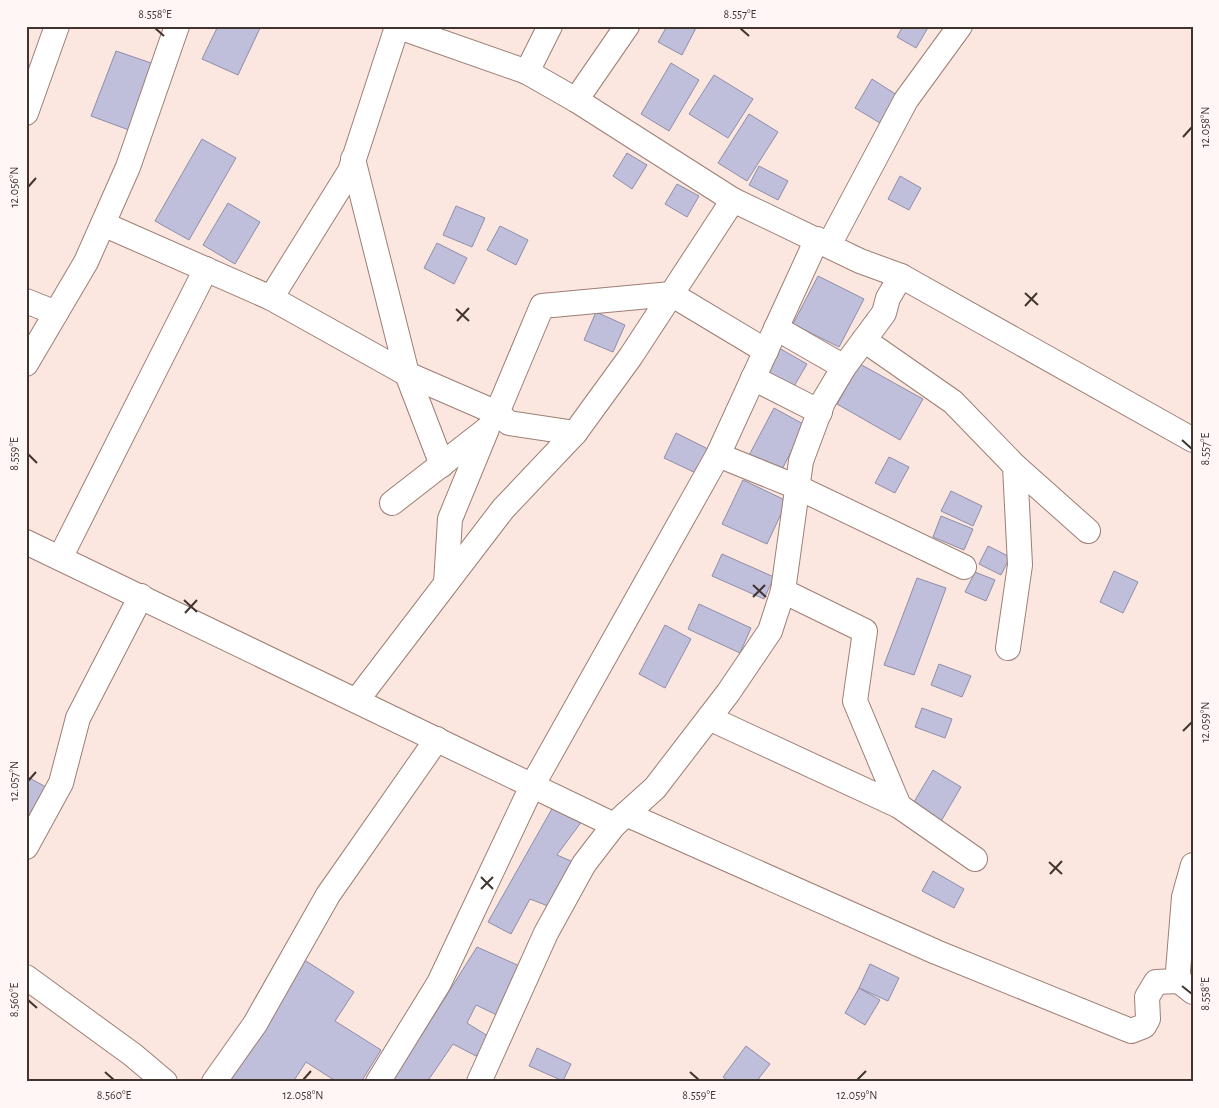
<svg xmlns="http://www.w3.org/2000/svg" width="1219" height="1108" font-family="'Alegreya Sans',sans-serif">
	<rect width="100%" height="100%" fill="#fbe7df"/>
	<g fill="#bfbedb" stroke="#8f8da9">
		<path d="M 218,26 L 261,26 L 238,75 L 202,59 Z"/>
		<path d="M 667,26 L 697,26 L 682,55 L 658,42 Z"/>
		<path d="M 903,26 L 929,26 L 916,48 L 897,37 Z"/>
		<path d="M 116,51 L 154,64 L 129,130 L 91,116 Z"/>
		<path d="M 671,63 L 699,80 L 669,131 L 641,114 Z"/>
		<path d="M 714,75 L 753,99 L 728,138 L 689,114 Z"/>
		<path d="M 872,79 L 897,95 L 880,123 L 855,108 Z"/>
		<path d="M 749,114 L 778,132 L 747,181 L 718,163 Z"/>
		<path d="M 202,139 L 236,158 L 189,240 L 155,221 Z"/>
		<path d="M 627,153 L 647,165 L 632,189 L 613,176 Z"/>
		<path d="M 759,166 L 788,181 L 778,200 L 749,185 Z"/>
		<path d="M 900,176 L 921,188 L 909,210 L 888,199 Z"/>
		<path d="M 677,184 L 699,196 L 687,217 L 665,204 Z"/>
		<path d="M 228,203 L 260,222 L 235,264 L 203,245 Z"/>
		<path d="M 456,206 L 485,218 L 472,247 L 443,235 Z"/>
		<path d="M 500,226 L 528,240 L 516,265 L 487,250 Z"/>
		<path d="M 437,243 L 467,258 L 454,284 L 424,268 Z"/>
		<path d="M 818,276 L 864,299 L 839,347 L 793,324 Z"/>
		<path d="M 596,312 L 625,325 L 613,352 L 584,340 Z"/>
		<path d="M 779,348 L 807,364 L 793,388 L 765,373 Z"/>
		<path d="M 860,364 L 923,399 L 900,440 L 837,404 Z"/>
		<path d="M 774,408 L 805,425 L 779,475 L 747,459 Z"/>
		<path d="M 676,433 L 710,450 L 698,474 L 664,458 Z"/>
		<path d="M 889,457 L 909,467 L 895,493 L 875,483 Z"/>
		<path d="M 743,480 L 787,501 L 767,544 L 722,524 Z"/>
		<path d="M 951,491 L 982,506 L 973,526 L 941,511 Z"/>
		<path d="M 941,516 L 973,529 L 964,550 L 933,537 Z"/>
		<path d="M 988,546 L 1010,557 L 1001,575 L 979,564 Z"/>
		<path d="M 722,554 L 774,577 L 764,599 L 712,576 Z"/>
		<path d="M 1114,571 L 1138,582 L 1123,613 L 1100,602 Z"/>
		<path d="M 975,572 L 995,580 L 986,601 L 965,592 Z"/>
		<path d="M 917,578 L 946,588 L 914,675 L 884,665 Z"/>
		<path d="M 699,604 L 751,628 L 740,653 L 688,629 Z"/>
		<path d="M 665,625 L 691,639 L 665,688 L 639,674 Z"/>
		<path d="M 939,664 L 971,676 L 962,697 L 931,685 Z"/>
		<path d="M 922,708 L 952,719 L 945,738 L 915,727 Z"/>
		<path d="M 933,770 L 961,787 L 940,823 L 908,812 Z"/>
		<path d="M 26,776 L 55,792 L 26,824 Z"/>
		<path d="M 553,807 L 582,821 L 557,855 L 578,864 L 553,908 L 530,899 L 511,934 L 488,922 Z"/>
		<path d="M 933,871 L 964,889 L 954,908 L 922,891 Z"/>
		<path d="M 477,947 L 524,968 L 499,1016 L 476,1005 L 467,1023 L 491,1038 L 476,1056 L 453,1044 L 427,1082 L 392,1082 Z"/>
		<path d="M 303,959 L 354,992 L 335,1021 L 381,1050 L 361,1082 L 337,1082 L 306,1062 L 293,1082 L 223,1082 Z"/>
		<path d="M 870,964 L 899,978 L 888,1001 L 859,988 Z"/>
		<path d="M 859,988 L 880,1000 L 865,1025 L 845,1013 Z"/>
		<path d="M 746,1046 L 770,1064 L 756,1082 L 730,1082 L 723,1077 Z"/>
		<path d="M 537,1048 L 571,1064 L 563,1081 L 529,1066 Z"/>
	</g>
	<g fill="none" stroke-linecap="round" stroke-linejoin="round">
		<g stroke="#9d7e74" stroke-width="26">
			<g id="street">
				<path d="M 396,26 L 527,72 L 576,100 L 733,200 L 860,261 L 901,276 L 888,298 L 884,313 L 844,367 L 823,402 L 801,461 L 783,591 L 770,631 L 728,693 L 655,788 L 614,825 L 584,864 L 546,933 L 479,1082"/>
				<path d="M 527,72 L 550,26"/>
				<path d="M 576,100 L 627,26"/>
				<path d="M 26,113 L 57,26"/>
				<path d="M 353,159 L 407,374 L 442,465"/>
				<path d="M 103,224 L 271,298 L 407,374 L 497,413 L 509,423 L 575,433"/>
				<path d="M 829,245 L 906,100 L 960,26"/>
				<path d="M 901,276 L 1193,440"/>
				<path d="M 271,298 L 350,171 L 397,27"/>
				<path d="M 26,301 L 56,313"/>
				<path d="M 776,328 L 844,367"/>
				<path d="M 864,340 L 953,402 L 1015,466 L 1020,565 L 1008,648"/>
				<path d="M 26,364 L 86,262 L 128,167 L 177,26"/>
				<path d="M 753,378 L 820,412"/>
				<path d="M 497,413 L 542,306 L 671,294 L 766,351"/>
				<path d="M 718,455 L 797,487 L 964,567"/>
				<path d="M 1015,466 L 1088,531"/>
				<path d="M 392,503 L 486,430"/>
				<path d="M 26,542 L 614,825"/>
				<path d="M 60,558 L 206,269"/>
				<path d="M 446,583 L 450,519 L 487,429"/>
				<path d="M 783,591 L 865,631 L 855,701 L 899,806 L 975,859"/>
				<path d="M 357,700 L 503,509 L 575,433 L 631,356 L 733,200"/>
				<path d="M 709,718 L 899,806"/>
				<path d="M 626,814 L 936,952 L 1131,1031 L 1144,1026 L 1148,1019 L 1147,997 L 1156,982 L 1179,981"/>
				<path d="M 26,847 L 61,783 L 78,718 L 141,596"/>
				<path d="M 1193,865 L 1184,897 L 1178,971 L 1179,981 L 1193,992"/>
				<path d="M 26,977 L 133,1055 L 165,1082"/>
				<path d="M 214,1082 L 255,1024 L 328,895 L 437,739"/>
				<path d="M 378,1082 L 439,983 L 532,786 L 718,455 L 817,239"/>
			</g>
		</g>
		<use href="#street" stroke="#fff" stroke-width="24"/>
	</g>
	<path fill="none" stroke="#41342f" stroke-width="2" d="M 155,28 L 164,36M 740,28 L 749,36M 1183,137 L 1192,127M 28,187 L 36,178M 1025,293 L 1038,305M 1025,306 L 1037,293M 456,309 L 469,321M 457,321 L 469,308M 1182,440 L 1192,449M 28,454 L 37,463M 753,585 L 766,597M 753,597 L 765,585M 184,600 L 197,612M 185,613 L 197,600M 1183,731 L 1192,722M 28,781 L 36,772M 1049,862 L 1062,874M 1050,874 L 1062,861M 481,877 L 493,889M 481,889 L 493,877M 1182,986 L 1192,994M 28,1000 L 37,1008M 105,1072 L 114,1080M 690,1072 L 699,1080M 303,1080 L 311,1071M 857,1080 L 866,1071"/>
	<rect width="1219" height="1108" fill="none" stroke="#fef7f5" stroke-width="55"/>
	<rect x="28" y="28" width="1164" height="1052" fill="none" stroke="#41342f" stroke-width="2"/>
	<g font-size="12" text-anchor="middle" fill="#41342f">
		<text x="155" y="18">8.558°E</text>
		<text x="740" y="18">8.557°E</text>
		<text transform="translate(1205 127) rotate(-90)" y="4">12.058°N</text>
		<text transform="translate(14 187) rotate(-90)" y="4">12.056°N</text>
		<text transform="translate(1205 449) rotate(-90)" y="4">8.557°E</text>
		<text transform="translate(14 454) rotate(-90)" y="4">8.559°E</text>
		<text transform="translate(1205 722) rotate(-90)" y="4">12.059°N</text>
		<text transform="translate(14 781) rotate(-90)" y="4">12.057°N</text>
		<text transform="translate(1205 994) rotate(-90)" y="4">8.558°E</text>
		<text transform="translate(14 1000) rotate(-90)" y="4">8.560°E</text>
		<text x="114" y="1099">8.560°E</text>
		<text x="303" y="1099">12.058°N</text>
		<text x="699" y="1099">8.559°E</text>
		<text x="857" y="1099">12.059°N</text>
	</g>
</svg>
